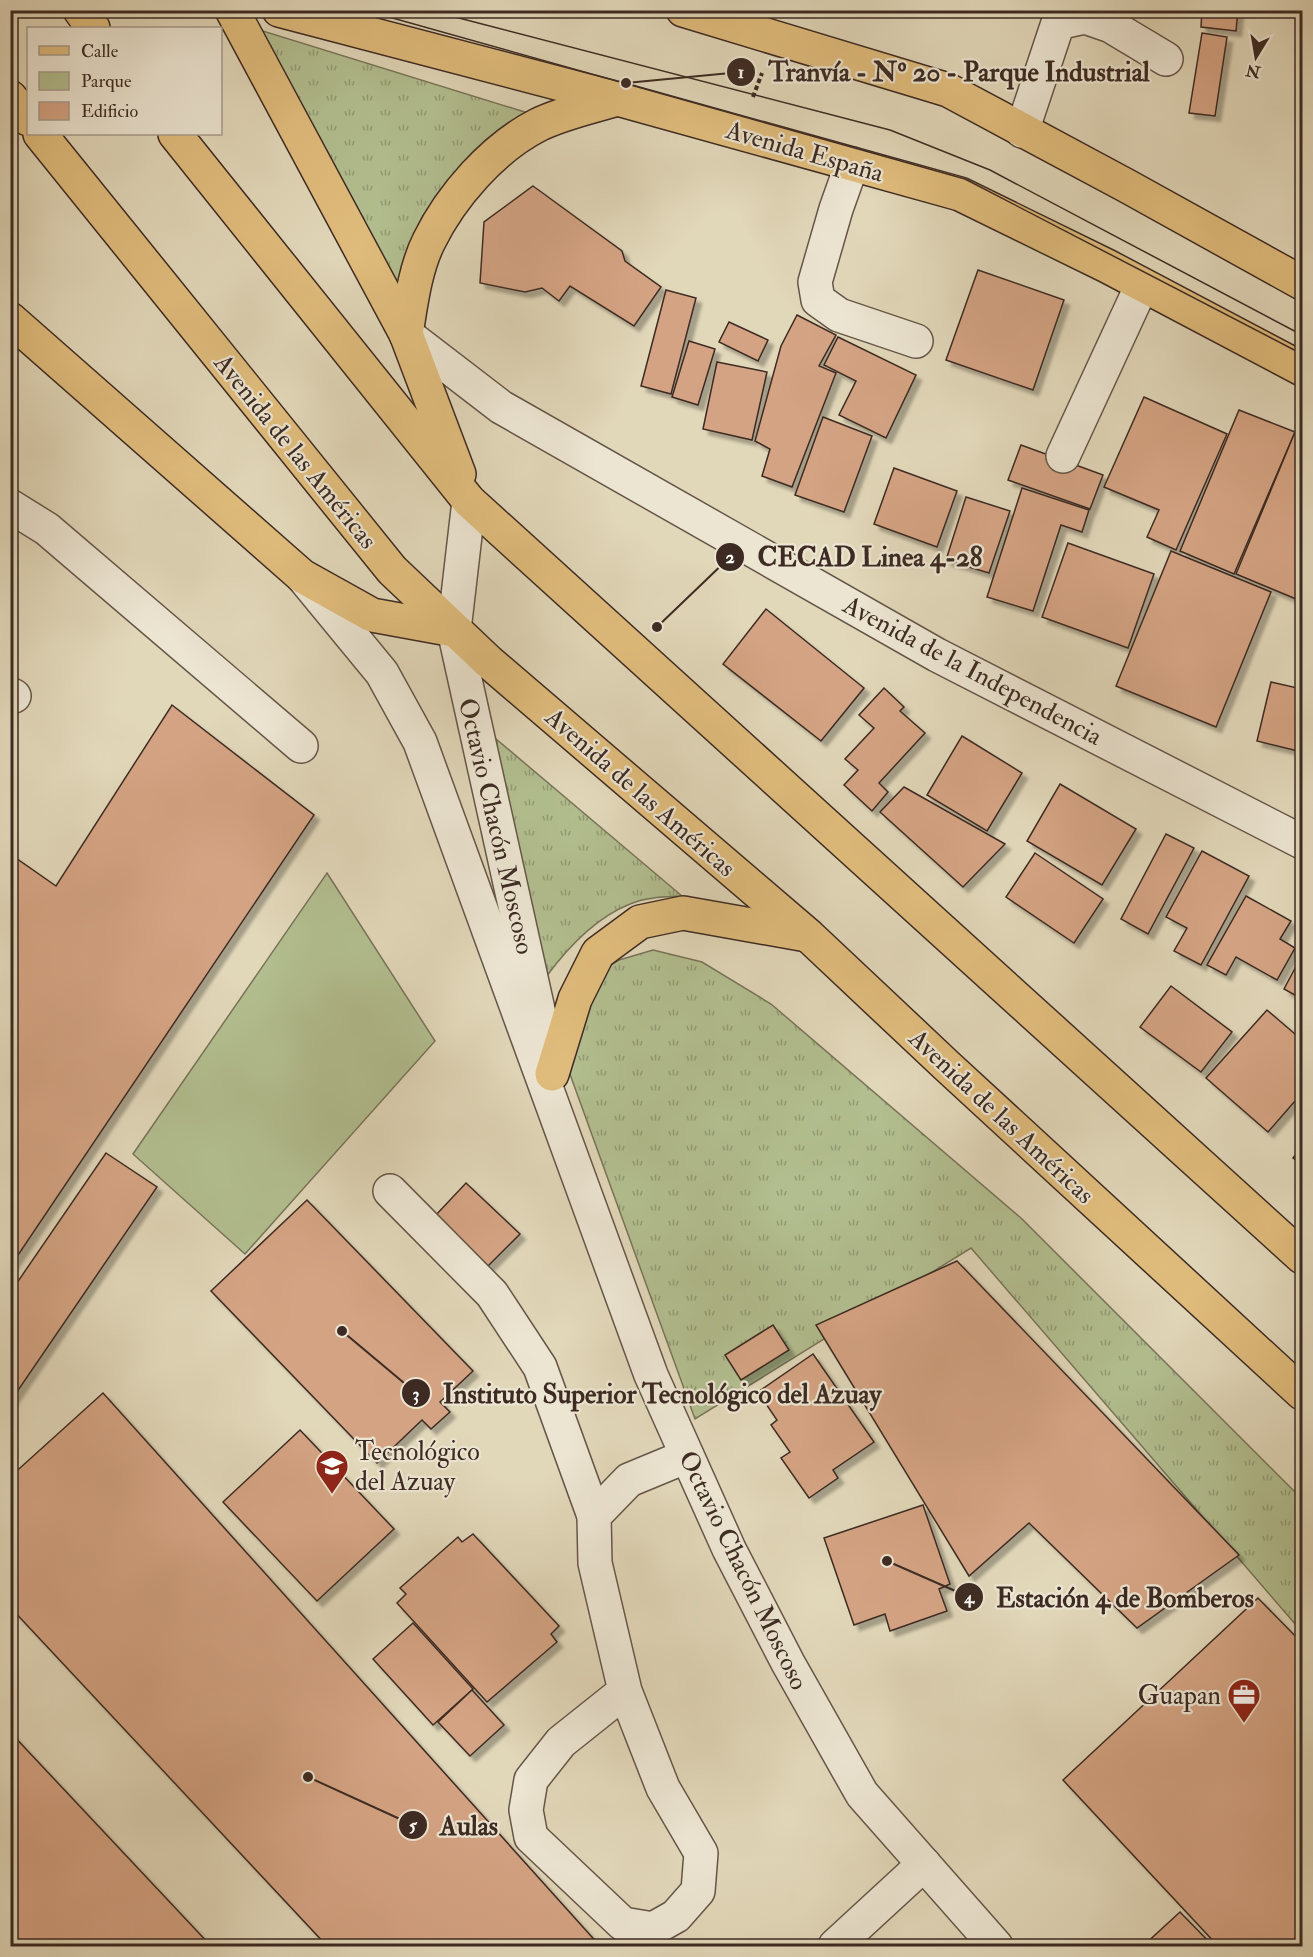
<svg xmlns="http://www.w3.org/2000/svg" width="1313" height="1957" font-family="'IM FELL Double Pica',serif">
	<defs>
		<pattern id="grass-tufts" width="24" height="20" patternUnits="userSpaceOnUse" patternTransform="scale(1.5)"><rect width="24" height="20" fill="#b2be8f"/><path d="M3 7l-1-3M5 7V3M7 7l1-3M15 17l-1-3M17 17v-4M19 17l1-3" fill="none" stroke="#929b74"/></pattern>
		<filter id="shadow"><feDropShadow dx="5.5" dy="5.5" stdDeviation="1.5" flood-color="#0004"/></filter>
	</defs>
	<rect width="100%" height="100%" fill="#e1d7b9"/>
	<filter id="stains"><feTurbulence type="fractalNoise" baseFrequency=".00333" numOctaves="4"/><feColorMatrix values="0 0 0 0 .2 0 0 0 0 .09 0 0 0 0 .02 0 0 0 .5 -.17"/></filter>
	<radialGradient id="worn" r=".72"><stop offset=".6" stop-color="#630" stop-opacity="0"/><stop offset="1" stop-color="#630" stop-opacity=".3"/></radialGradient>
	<g fill="url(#grass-tufts)" stroke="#787459" stroke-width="1.5">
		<path d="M 253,28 L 528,113 L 397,294 Z"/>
		<path d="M 489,733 L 682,896 C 665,897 646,897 630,904 C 595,918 568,947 546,977 Z"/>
		<path d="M 653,950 L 702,962 L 771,1004 L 1021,1218 L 1302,1499 L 1302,1632 L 971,1248 L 695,1419 L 567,1066 L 601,971 L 619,960 Z"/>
	</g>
	<path fill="#b2be8f" stroke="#787459" stroke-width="1.5" d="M 327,873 L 435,1041 L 245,1254 L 133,1154 Z"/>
	<g fill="#d4a383" stroke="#3d2b23" stroke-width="1.5" filter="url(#shadow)">
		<path d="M 1202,10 L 1238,10 L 1236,31 L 1201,27 Z"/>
		<path d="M 1202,33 L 1227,37 L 1215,116 L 1189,113 Z"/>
		<path d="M 533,186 L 622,251 L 625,261 L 661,287 L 634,326 L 570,286 L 559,301 L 542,288 L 525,292 L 480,283 L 484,222 Z"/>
		<path d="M 978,270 L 1064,300 L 1033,390 L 946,360 Z"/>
		<path d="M 666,290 L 696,298 L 671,394 L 641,386 Z"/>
		<path d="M 797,315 L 836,335 L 819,366 L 836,373 L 792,487 L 762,476 L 770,449 L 755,441 L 781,346 Z"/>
		<path d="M 729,322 L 768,340 L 758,361 L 719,342 Z"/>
		<path d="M 838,337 L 916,375 L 886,438 L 839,415 L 856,381 L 824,365 Z"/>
		<path d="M 689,341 L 715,349 L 698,405 L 672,397 Z"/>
		<path d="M 717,362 L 767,372 L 752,440 L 703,429 Z"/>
		<path d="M 1144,397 L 1227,434 L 1176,550 L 1147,537 L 1159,510 L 1104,487 Z"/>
		<path d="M 1239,410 L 1295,432 L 1234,574 L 1180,551 Z"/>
		<path d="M 823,417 L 872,436 L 844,512 L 795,495 Z"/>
		<path d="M 1295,432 L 1302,435 L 1302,584 L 1296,599 L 1236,574 Z"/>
		<path d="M 1021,445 L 1103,475 L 1090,509 L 1008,480 Z"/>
		<path d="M 894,468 L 957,491 L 937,547 L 874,524 Z"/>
		<path d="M 1022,488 L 1089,510 L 1082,532 L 1061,525 L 1033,611 L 987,597 Z"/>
		<path d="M 966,497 L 1010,511 L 989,573 L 946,560 Z"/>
		<path d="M 1068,543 L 1154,574 L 1128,648 L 1042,617 Z"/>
		<path d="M 1171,551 L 1271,592 L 1216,727 L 1116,686 Z"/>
		<path d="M 766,609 L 864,688 L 821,741 L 723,664 Z"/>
		<path d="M 1271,682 L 1302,689 L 1302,752 L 1257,741 Z"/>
		<path d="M 884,688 L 904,707 L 900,711 L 925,733 L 879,783 L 888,792 L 872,811 L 844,785 L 858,770 L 845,759 L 874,728 L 859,715 Z"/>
		<path d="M 172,705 L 314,815 L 10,1267 L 10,854 L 56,886 Z"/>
		<path d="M 962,736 L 1022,773 L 987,831 L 927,795 Z"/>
		<path d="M 1060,784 L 1136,829 L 1102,885 L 1027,841 Z"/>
		<path d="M 904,787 L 1005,844 L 963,887 L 880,812 Z"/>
		<path d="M 1166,834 L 1194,848 L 1148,934 L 1121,919 Z"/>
		<path d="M 1202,851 L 1249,876 L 1201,965 L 1174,951 L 1187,928 L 1166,917 Z"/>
		<path d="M 1035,853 L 1103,899 L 1074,943 L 1006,897 Z"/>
		<path d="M 1246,896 L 1291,921 L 1280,939 L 1295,948 L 1277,980 L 1236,957 L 1226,975 L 1207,965 Z"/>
		<path d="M 1302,955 L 1302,999 L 1284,989 Z"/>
		<path d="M 1171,986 L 1232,1032 L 1201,1072 L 1140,1027 Z"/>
		<path d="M 1267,1010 L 1302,1040 L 1302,1093 L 1268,1132 L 1206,1078 Z"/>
		<path d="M 1302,1147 L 1302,1165 L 1293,1158 Z"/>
		<path d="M 106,1153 L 157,1187 L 10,1402 L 10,1293 Z"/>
		<path d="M 466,1183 L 520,1234 L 488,1266 L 435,1216 Z"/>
		<path d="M 307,1200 L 473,1371 L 440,1402 L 450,1412 L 431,1429 L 422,1420 L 377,1463 L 211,1291 Z"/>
		<path d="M 957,1261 L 1239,1555 L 1137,1628 L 1029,1523 L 969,1576 L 816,1325 Z"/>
		<path d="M 773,1325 L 789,1350 L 741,1380 L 725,1355 Z"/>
		<path d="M 813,1354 L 874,1442 L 833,1470 L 838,1478 L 809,1498 L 781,1458 L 790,1452 L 771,1425 L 777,1420 L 758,1392 Z"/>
		<path d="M 103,1393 L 600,1946 L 327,1946 L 10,1607 L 10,1477 Z"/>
		<path d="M 300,1430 L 394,1529 L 317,1601 L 223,1502 Z"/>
		<path d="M 923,1505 L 950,1584 L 939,1589 L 947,1611 L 890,1631 L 885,1614 L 854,1625 L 824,1538 Z"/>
		<path d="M 473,1534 L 559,1626 L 551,1634 L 557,1642 L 487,1702 L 397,1603 L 406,1594 L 400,1588 L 458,1537 L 462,1542 Z"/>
		<path d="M 1258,1598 L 1302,1643 L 1302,1944 L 1300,1946 L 1218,1946 L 1063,1780 Z"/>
		<path d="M 413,1623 L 473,1689 L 433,1725 L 373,1659 Z"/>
		<path d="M 472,1690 L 504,1725 L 470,1756 L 438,1722 Z"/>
		<path d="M 10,1732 L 211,1946 L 10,1946 Z"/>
		<path d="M 1180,1912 L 1213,1946 L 1143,1946 Z"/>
	</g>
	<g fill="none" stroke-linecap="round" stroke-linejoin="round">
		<g stroke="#665648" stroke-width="36">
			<g id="minor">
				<path d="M 1022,131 L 1058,23 L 1085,17 L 1111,26 L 1166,59"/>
				<path d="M 852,164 L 836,209 L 815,282 L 818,300 L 839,315 L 916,341"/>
				<path d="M 406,334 L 501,407 L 937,655 L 1302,842"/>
				<path d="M 1063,456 L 1142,285"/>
				<path d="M 469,501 L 454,630 L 541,1023"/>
				<path d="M 10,506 L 47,529 L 301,746"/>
				<path d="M 303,577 L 382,673 L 420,742 L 651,1375 L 729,1549 L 788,1663 L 862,1794 L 996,1946"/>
				<path d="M 10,694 L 14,696"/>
				<path d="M 390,1191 L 492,1294 L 540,1367 L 594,1516"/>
				<path d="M 625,1691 L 561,1742 L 531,1780 L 526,1810 L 531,1837 L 623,1924 L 653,1929 L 676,1916 L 698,1891 L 701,1853 L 663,1788 L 625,1691 L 595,1563 L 594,1516 L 629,1480 L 687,1456"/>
				<path d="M 835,1946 L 924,1864"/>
			</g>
		</g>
		<g stroke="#3d2b23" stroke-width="36">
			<g id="major">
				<path d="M 80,10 L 93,28"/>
				<path d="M 232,10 L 406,334 L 459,474"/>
				<path d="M 279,10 L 618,99 L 960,194 L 1107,266 L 1302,369"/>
				<path d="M 683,10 L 948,90 L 1127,186 L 1302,283"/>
				<path d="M 10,97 L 28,119"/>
				<path d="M 40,134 L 392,570 L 489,662 L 809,936 L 946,1065 L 1302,1393"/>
				<path d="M 175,134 L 469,501 L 1302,1257"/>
				<path d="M 10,319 L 302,576 L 372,615 L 454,630"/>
				<path d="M 406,334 C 411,303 415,269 429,241 C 451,196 493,148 538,125 C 562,113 591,107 617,99"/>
				<path d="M 552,1074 L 575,999 L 598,953 L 640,922 L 683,913 L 807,935"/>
			</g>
		</g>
		<path stroke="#3d2b23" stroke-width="4" stroke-dasharray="4.5 3" stroke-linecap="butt" d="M 753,97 L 762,73"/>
		<use href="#minor" stroke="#ece5d2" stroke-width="33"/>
		<use href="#major" stroke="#e0bc7c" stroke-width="33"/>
		<g stroke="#3d2b23" stroke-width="1.5">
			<path d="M 364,10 L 965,179 L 1302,354"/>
			<path d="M 428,10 L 890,130 L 990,170 L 1302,335"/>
		</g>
	</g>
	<defs>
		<g id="university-pin" transform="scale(1.725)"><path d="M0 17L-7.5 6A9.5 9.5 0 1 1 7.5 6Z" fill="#8f2418" stroke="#ece5d2"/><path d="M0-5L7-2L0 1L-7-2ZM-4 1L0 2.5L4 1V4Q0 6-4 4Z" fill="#fff"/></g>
		<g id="office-pin" transform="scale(1.725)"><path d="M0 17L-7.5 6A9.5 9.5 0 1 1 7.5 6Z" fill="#8f2418" stroke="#ece5d2"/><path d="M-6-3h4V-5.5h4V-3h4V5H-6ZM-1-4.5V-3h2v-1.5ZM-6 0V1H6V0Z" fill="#fff"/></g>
	</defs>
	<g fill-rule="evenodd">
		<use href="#university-pin" x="332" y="1466"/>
		<use href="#office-pin" x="1244" y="1695"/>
	</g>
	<g text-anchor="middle" stroke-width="4.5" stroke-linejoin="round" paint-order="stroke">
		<g font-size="26" fill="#3d2b23" stroke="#ece5d2">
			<text transform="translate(805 151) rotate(16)" y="9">Avenida España</text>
			<text transform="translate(296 451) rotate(51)" y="9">Avenida de las Américas</text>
			<text transform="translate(973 670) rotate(28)" y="9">Avenida de la Independencia</text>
			<text transform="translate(641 792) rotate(41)" y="9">Avenida de las Américas</text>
			<text transform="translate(497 826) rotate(77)" y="9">Octavio Chacón Moscoso</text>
			<text transform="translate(1002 1116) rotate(43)" y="9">Avenida de las Américas</text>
			<text transform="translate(744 1570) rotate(64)" y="9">Octavio Chacón Moscoso</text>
		</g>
		<g font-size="26" fill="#3d2b23" stroke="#ece5d2" text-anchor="start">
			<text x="355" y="1460">Tecnológico<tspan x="355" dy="30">del Azuay</tspan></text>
			<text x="1221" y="1704" text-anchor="end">Guapan</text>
		</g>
	</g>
	<path fill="none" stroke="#3d2b23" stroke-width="2" d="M626 83L741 72M657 627L730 557M342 1331L416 1393M887 1561L969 1597M308 1777L413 1825"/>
	<g fill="#3d2b23" stroke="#ece5d2" stroke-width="2">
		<circle cx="626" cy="83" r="6"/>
		<circle cx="657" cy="627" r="6"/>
		<circle cx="342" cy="1331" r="6"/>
		<circle cx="887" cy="1561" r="6"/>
		<circle cx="308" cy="1777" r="6"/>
		<circle cx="741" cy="72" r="15"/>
		<circle cx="730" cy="557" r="15"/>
		<circle cx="416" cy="1393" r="15"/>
		<circle cx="969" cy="1597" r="15"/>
		<circle cx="413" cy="1825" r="15"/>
	</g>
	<g font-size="18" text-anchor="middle" font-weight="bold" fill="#fff">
		<text x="741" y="78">1</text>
		<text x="730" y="563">2</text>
		<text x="416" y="1400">3</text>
		<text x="969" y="1603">4</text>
		<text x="413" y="1831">5</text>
	</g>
	<g font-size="27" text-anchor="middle" font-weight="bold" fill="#3d2b23" stroke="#ece5d2" stroke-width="4.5" stroke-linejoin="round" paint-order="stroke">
		<text x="959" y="81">Tranvía - Nº 20 - Parque Industrial</text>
		<text x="870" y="566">CECAD Linea 4-28</text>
		<text x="662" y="1403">Instituto Superior Tecnológico del Azuay</text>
		<text x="1125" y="1607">Estación 4 de Bomberos</text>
		<text x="469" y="1835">Aulas</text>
	</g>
	<rect width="1313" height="1957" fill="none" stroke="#e1d7b9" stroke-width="36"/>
	<rect x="12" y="12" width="1289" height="1933" fill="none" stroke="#3d2b23" stroke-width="3"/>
	<rect x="18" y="18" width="1277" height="1921" fill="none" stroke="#3d2b23" stroke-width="1.5"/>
	<rect x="27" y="27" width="195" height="108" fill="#ece5d2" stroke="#a69b8c" stroke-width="1.5"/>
	<rect x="39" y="46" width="30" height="9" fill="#e0bc7c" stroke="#a69b8c" stroke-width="1.5"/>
	<text x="81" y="57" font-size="18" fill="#3d2b23">Calle</text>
	<rect x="39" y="72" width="30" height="18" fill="#b2be8f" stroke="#a69b8c" stroke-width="1.5"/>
	<text x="81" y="87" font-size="18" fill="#3d2b23">Parque</text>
	<rect x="39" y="102" width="30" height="18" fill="#d4a383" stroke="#a69b8c" stroke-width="1.5"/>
	<text x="81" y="117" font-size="18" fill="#3d2b23">Edificio</text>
	<g transform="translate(1256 57) rotate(191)" stroke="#ece5d2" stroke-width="4.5" paint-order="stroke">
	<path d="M0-4.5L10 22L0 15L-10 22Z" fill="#3d2b23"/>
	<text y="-9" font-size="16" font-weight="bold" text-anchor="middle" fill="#3d2b23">N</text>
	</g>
	<rect width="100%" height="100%" filter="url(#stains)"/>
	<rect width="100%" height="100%" fill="url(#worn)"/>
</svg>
